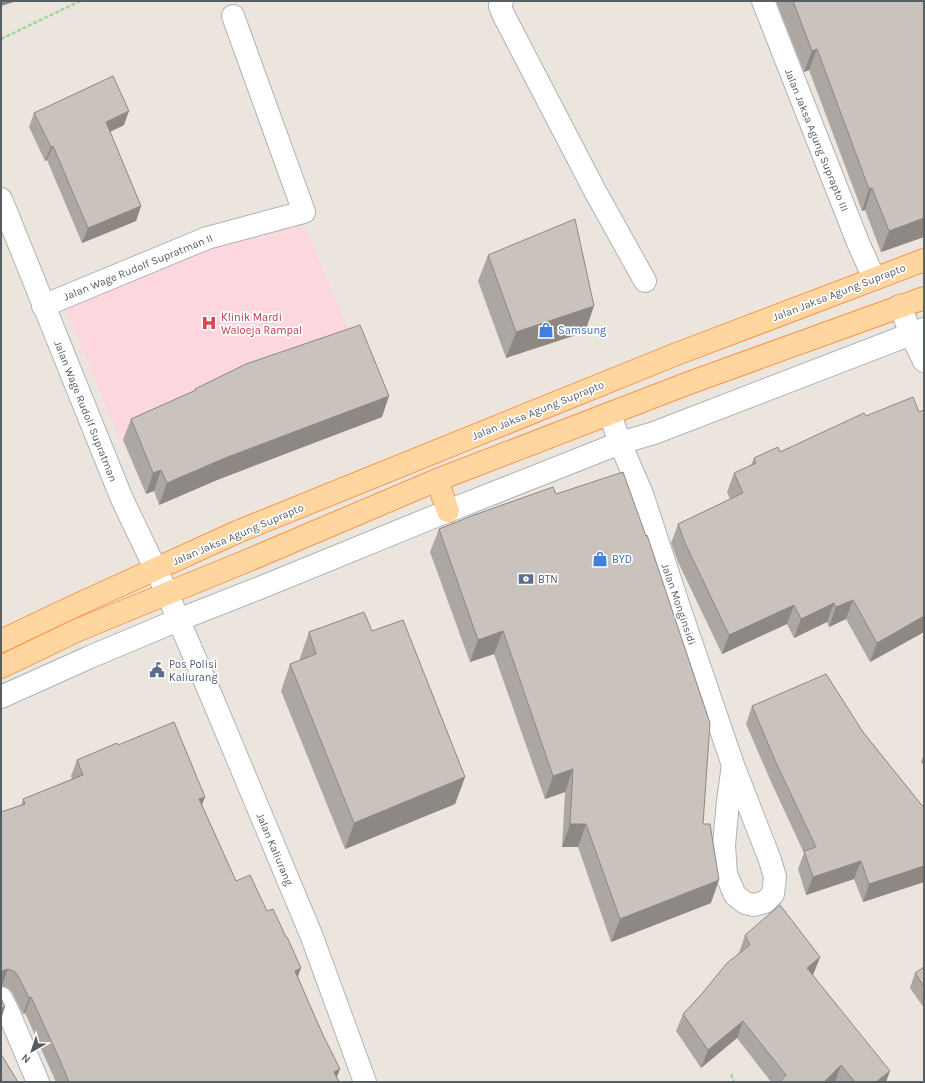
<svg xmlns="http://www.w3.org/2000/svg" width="925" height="1083" font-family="Karla,sans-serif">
	<rect width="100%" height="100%" fill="#ece5de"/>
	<path fill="#fcd7de" d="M 301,218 L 355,345 L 170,420 L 120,441 L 63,302 L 188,251 Z"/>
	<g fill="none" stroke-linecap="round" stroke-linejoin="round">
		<g stroke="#adb3b6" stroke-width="24">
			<g id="minor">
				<path d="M 502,1 L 500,6 L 503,14 L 595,191 L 645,281"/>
				<path d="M 43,306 L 207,238 L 304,212 L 233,16"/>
				<path d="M 900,306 L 911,334 L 924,361"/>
				<path d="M 610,414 L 620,443 L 642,494 L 680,610 L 733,765 L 770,860 L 775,877 L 773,894 L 765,902 L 754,905 L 745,903 L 735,895 L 726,874 L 724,845 L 728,801 L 733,765"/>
				<path d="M 1,697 L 90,657 L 178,620 L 262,587 L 448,511 L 620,443 L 654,433 L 924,329"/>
				<path d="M 1,998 L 7,1009 L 38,1082"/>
			</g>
		</g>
		<g stroke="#adb3b6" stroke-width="24">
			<path id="tertiary" d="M 763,1 L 859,245 L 874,278"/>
		</g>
		<g stroke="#aeb5b8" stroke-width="24">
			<path id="secondary" d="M 1,199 L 122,499 L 167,593 L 213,700 L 312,937 L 365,1082"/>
		</g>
		<g stroke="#fa9649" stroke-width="24">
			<g id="primary">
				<path d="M 437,480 L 448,511"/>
				<path d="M 1,641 L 68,609 L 237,532 L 674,355 L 924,260"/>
				<path d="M 1,667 L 78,630 L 249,560 L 437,480 L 689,383 L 924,298"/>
			</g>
		</g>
		<g stroke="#9cd99a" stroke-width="2.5" stroke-dasharray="4 2" stroke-linecap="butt">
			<path d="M 1,39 L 80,1"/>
			<path d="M 731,1074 L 734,1082"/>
		</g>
		<use href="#minor" stroke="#fff" stroke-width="22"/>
		<use href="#tertiary" stroke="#fff" stroke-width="22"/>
		<use href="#secondary" stroke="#fff" stroke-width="22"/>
		<use href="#primary" stroke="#ffd5a0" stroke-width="22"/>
	</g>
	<g fill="#ada7a3">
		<path d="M 776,1 L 924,1 L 924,237 L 881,252 L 865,210 L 862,211 L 809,70 L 804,72 Z"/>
		<path d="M 34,113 L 124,125 L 110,132 L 141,206 L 136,221 L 82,243 L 47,160 L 45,161 L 29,127 Z"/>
		<path d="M 488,255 L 585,332 L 506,358 L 478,281 Z"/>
		<path d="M 195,389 L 382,417 L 217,480 L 159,505 L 154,491 L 146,494 L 123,440 L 131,419 L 195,391 Z"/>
		<path d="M 780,452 L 924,632 L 870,662 L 846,619 L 829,627 L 827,622 L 794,638 L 787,624 L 722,654 L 678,562 L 671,543 L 678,524 L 730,499 L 727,492 L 734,473 L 751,465 L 754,458 Z"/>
		<path d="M 556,494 L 703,824 L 711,903 L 611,942 L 578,847 L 562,847 L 565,792 L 545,799 L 494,654 L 470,662 L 430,552 L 439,529 Z"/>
		<path d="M 372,631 L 465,777 L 455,804 L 345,849 L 281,691 L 290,664 L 300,660 L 300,658 L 309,632 Z"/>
		<path d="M 752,706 L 863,732 L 924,808 L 924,882 L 863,902 L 854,879 L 806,895 L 798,869 L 804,853 L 772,784 L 746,724 Z"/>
		<path d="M 118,745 L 202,805 L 236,881 L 298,977 L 339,1082 L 56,1082 L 25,1013 L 23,1014 L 12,992 L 8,988 L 1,986 L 1,812 L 21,805 L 23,799 L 72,779 L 71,776 L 77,760 Z"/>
		<path d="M 924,754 L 924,766 L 921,762 Z"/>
		<path d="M 745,935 L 820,957 L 813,975 L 886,1082 L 771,1082 L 737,1038 L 701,1068 L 676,1031 L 683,1014 L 739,953 Z"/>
		<path d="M 924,967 L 924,1008 L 910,988 L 915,973 Z"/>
	</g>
	<g fill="#8d8884">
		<path d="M 1,1 L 17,1 L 1,6 Z"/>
		<path d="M 817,49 L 809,70 L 804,72 L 812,51 Z"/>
		<path d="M 129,111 L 124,125 L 101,136 L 106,122 Z"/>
		<path d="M 53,146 L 47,160 L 45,161 L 51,147 Z"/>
		<path d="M 872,188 L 865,210 L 862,211 L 869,189 Z"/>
		<path d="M 141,206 L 136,221 L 82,243 L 88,228 Z"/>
		<path d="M 924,218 L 924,237 L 881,252 L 889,231 Z"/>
		<path d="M 594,306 L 585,332 L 506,358 L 516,332 Z"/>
		<path d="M 389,396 L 382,417 L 217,480 L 159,505 L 167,483 L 225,458 Z"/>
		<path d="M 161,470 L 154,491 L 146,494 L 153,473 Z"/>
		<path d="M 853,600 L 846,619 L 829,627 L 836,607 Z"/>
		<path d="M 834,603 L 827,622 L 794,638 L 801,619 Z"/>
		<path d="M 794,605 L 787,624 L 722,654 L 729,635 Z"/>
		<path d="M 924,616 L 924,632 L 870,662 L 877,643 Z"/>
		<path d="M 503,631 L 494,654 L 470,662 L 478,640 Z"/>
		<path d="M 573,769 L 565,792 L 545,799 L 553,776 Z"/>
		<path d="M 465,777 L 455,804 L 345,849 L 354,823 Z"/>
		<path d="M 205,797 L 199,813 L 199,799 Z"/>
		<path d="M 570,824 L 586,824 L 578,847 L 562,847 Z"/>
		<path d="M 861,861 L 854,879 L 806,895 L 813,877 Z"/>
		<path d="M 924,866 L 924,882 L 863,902 L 869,884 Z"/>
		<path d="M 719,880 L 711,903 L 611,942 L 620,919 Z"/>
		<path d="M 820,957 L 813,975 L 800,985 L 807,968 Z"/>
		<path d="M 301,968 L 295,984 L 295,971 Z"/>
		<path d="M 8,969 L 2,986 L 1,986 L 1,971 Z"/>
		<path d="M 31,997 L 25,1013 L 23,1014 L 29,998 Z"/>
		<path d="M 5,1007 L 1,1019 L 1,1008 Z"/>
		<path d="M 743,1021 L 737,1038 L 701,1068 L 708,1050 Z"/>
		<path d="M 841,1065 L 835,1082 L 824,1082 Z"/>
		<path d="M 340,1069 L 335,1082 L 334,1072 Z"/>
		<path d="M 890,1071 L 886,1082 L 876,1082 Z"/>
	</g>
	<g fill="#c9c2bd" stroke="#8d8884">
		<path d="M 793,1 L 924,1 L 924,218 L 889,231 L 872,188 L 869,189 L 817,49 L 812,51 Z"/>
		<path d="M 113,76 L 129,111 L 106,122 L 141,206 L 88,228 L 53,146 L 51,147 L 34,113 Z"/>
		<path d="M 575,219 L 594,306 L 516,332 L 488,255 Z"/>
		<path d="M 360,325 L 389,396 L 225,458 L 167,483 L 161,470 L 153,473 L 131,419 L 196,390 L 195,389 L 246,364 Z"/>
		<path d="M 913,397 L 919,412 L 924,410 L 924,616 L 877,643 L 853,600 L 836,607 L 834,603 L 801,619 L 794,605 L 729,635 L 685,543 L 678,524 L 743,493 L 734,473 L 756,463 L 754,458 L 778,447 L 780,452 L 864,413 L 866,416 Z"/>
		<path d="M 623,472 L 646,536 L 647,535 L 710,723 L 703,824 L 710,824 L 719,880 L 620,919 L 586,824 L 570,824 L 573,769 L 553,776 L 503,631 L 478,640 L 439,529 L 474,515 L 553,487 L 556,494 Z"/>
		<path d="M 364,612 L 372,631 L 403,620 L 465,777 L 354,823 L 290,664 L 316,654 L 309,632 Z"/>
		<path d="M 826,674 L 863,732 L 924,808 L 924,866 L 869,884 L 861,861 L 813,877 L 804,851 L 816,847 L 778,767 L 752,706 Z"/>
		<path d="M 174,722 L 205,797 L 199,799 L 236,881 L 250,875 L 267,911 L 273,909 L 286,937 L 287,937 L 301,968 L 295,971 L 323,1035 L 340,1069 L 334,1072 L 339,1082 L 69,1082 L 59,1058 L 31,997 L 29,998 L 18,976 L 14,971 L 8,969 L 1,971 L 1,812 L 25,804 L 23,799 L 83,775 L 77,760 L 117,743 L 118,745 Z"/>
		<path d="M 780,905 L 820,957 L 807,968 L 890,1071 L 876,1082 L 855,1082 L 841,1065 L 824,1082 L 780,1082 L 786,1075 L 743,1021 L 708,1050 L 683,1014 L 700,996 L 727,963 L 750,945 L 745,935 Z"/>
		<path d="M 924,967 L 924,987 L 915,973 Z"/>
		<path d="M 1,998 L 5,1007 L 1,1008 Z"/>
		<path d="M 1,1054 L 18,1082 L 1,1082 Z"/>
	</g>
	<defs>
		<g id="hospital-bare" transform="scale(1.2)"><path d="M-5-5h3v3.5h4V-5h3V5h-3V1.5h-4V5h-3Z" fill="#e0444e" stroke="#fff" stroke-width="2.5" paint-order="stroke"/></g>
		<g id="shop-bare" transform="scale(1.2)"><path d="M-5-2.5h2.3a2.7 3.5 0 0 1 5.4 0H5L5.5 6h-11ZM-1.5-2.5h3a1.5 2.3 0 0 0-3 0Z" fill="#3f7fe0" stroke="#fff" stroke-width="2.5" paint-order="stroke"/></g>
		<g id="bank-bare" transform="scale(1.2)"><path d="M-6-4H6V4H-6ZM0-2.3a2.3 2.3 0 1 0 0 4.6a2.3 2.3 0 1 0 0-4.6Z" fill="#5c6f8a" stroke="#fff" stroke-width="2.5" paint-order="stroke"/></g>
		<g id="civic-bare" transform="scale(1.2)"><path d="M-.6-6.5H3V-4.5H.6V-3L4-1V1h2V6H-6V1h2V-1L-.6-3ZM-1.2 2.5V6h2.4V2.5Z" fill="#5c6f8a" stroke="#fff" stroke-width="2.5" paint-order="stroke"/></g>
	</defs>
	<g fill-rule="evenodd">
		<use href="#hospital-bare" x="209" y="323"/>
		<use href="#shop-bare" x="546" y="330"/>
		<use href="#shop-bare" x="600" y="559"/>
		<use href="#bank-bare" x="526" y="579"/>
		<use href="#civic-bare" x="157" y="670"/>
	</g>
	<g text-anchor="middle" stroke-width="3.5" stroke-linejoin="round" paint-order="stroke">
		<g font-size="11" fill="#575e61" stroke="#fff">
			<text transform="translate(817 140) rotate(68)" y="4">Jalan Jaksa Agung Suprapto III</text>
			<text transform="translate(138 267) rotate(-22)" y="4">Jalan Wage Rudolf Supratman II</text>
			<text transform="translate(839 292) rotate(-21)" y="4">Jalan Jaksa Agung Suprapto</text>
			<text transform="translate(538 410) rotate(-22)" y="4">Jalan Jaksa Agung Suprapto</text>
			<text transform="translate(86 411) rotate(68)" y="4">Jalan Wage Rudolf Supratman</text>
			<text transform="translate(238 534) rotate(-23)" y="4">Jalan Jaksa Agung Suprapto</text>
			<text transform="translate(679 604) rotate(71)" y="4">Jalan Monginsidi</text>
			<text transform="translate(275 849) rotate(67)" y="4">Jalan Kaliurang</text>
		</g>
		<g font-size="11" fill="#be3a42" stroke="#fff" text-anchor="start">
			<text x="221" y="321">Klinik Mardi<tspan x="221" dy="13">Waloeja Rampal</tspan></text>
		</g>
		<g font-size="11" fill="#366cbe" stroke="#fff" text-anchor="start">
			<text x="558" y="334">Samsung</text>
			<text x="612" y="563">BYD</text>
		</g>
		<g font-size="11" fill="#4e5e75" stroke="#fff" text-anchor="start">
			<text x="538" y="583">BTN</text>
			<text x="169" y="668">Pos Polisi<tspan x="169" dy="13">Kaliurang</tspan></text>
		</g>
	</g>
	<rect width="925" height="1083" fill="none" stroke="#575e61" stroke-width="4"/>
	<g transform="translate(32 1051) rotate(219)" stroke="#ffffff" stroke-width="3" paint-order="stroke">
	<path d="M0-3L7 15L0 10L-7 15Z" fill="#575e61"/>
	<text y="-6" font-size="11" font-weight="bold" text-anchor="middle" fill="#575e61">N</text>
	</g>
</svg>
